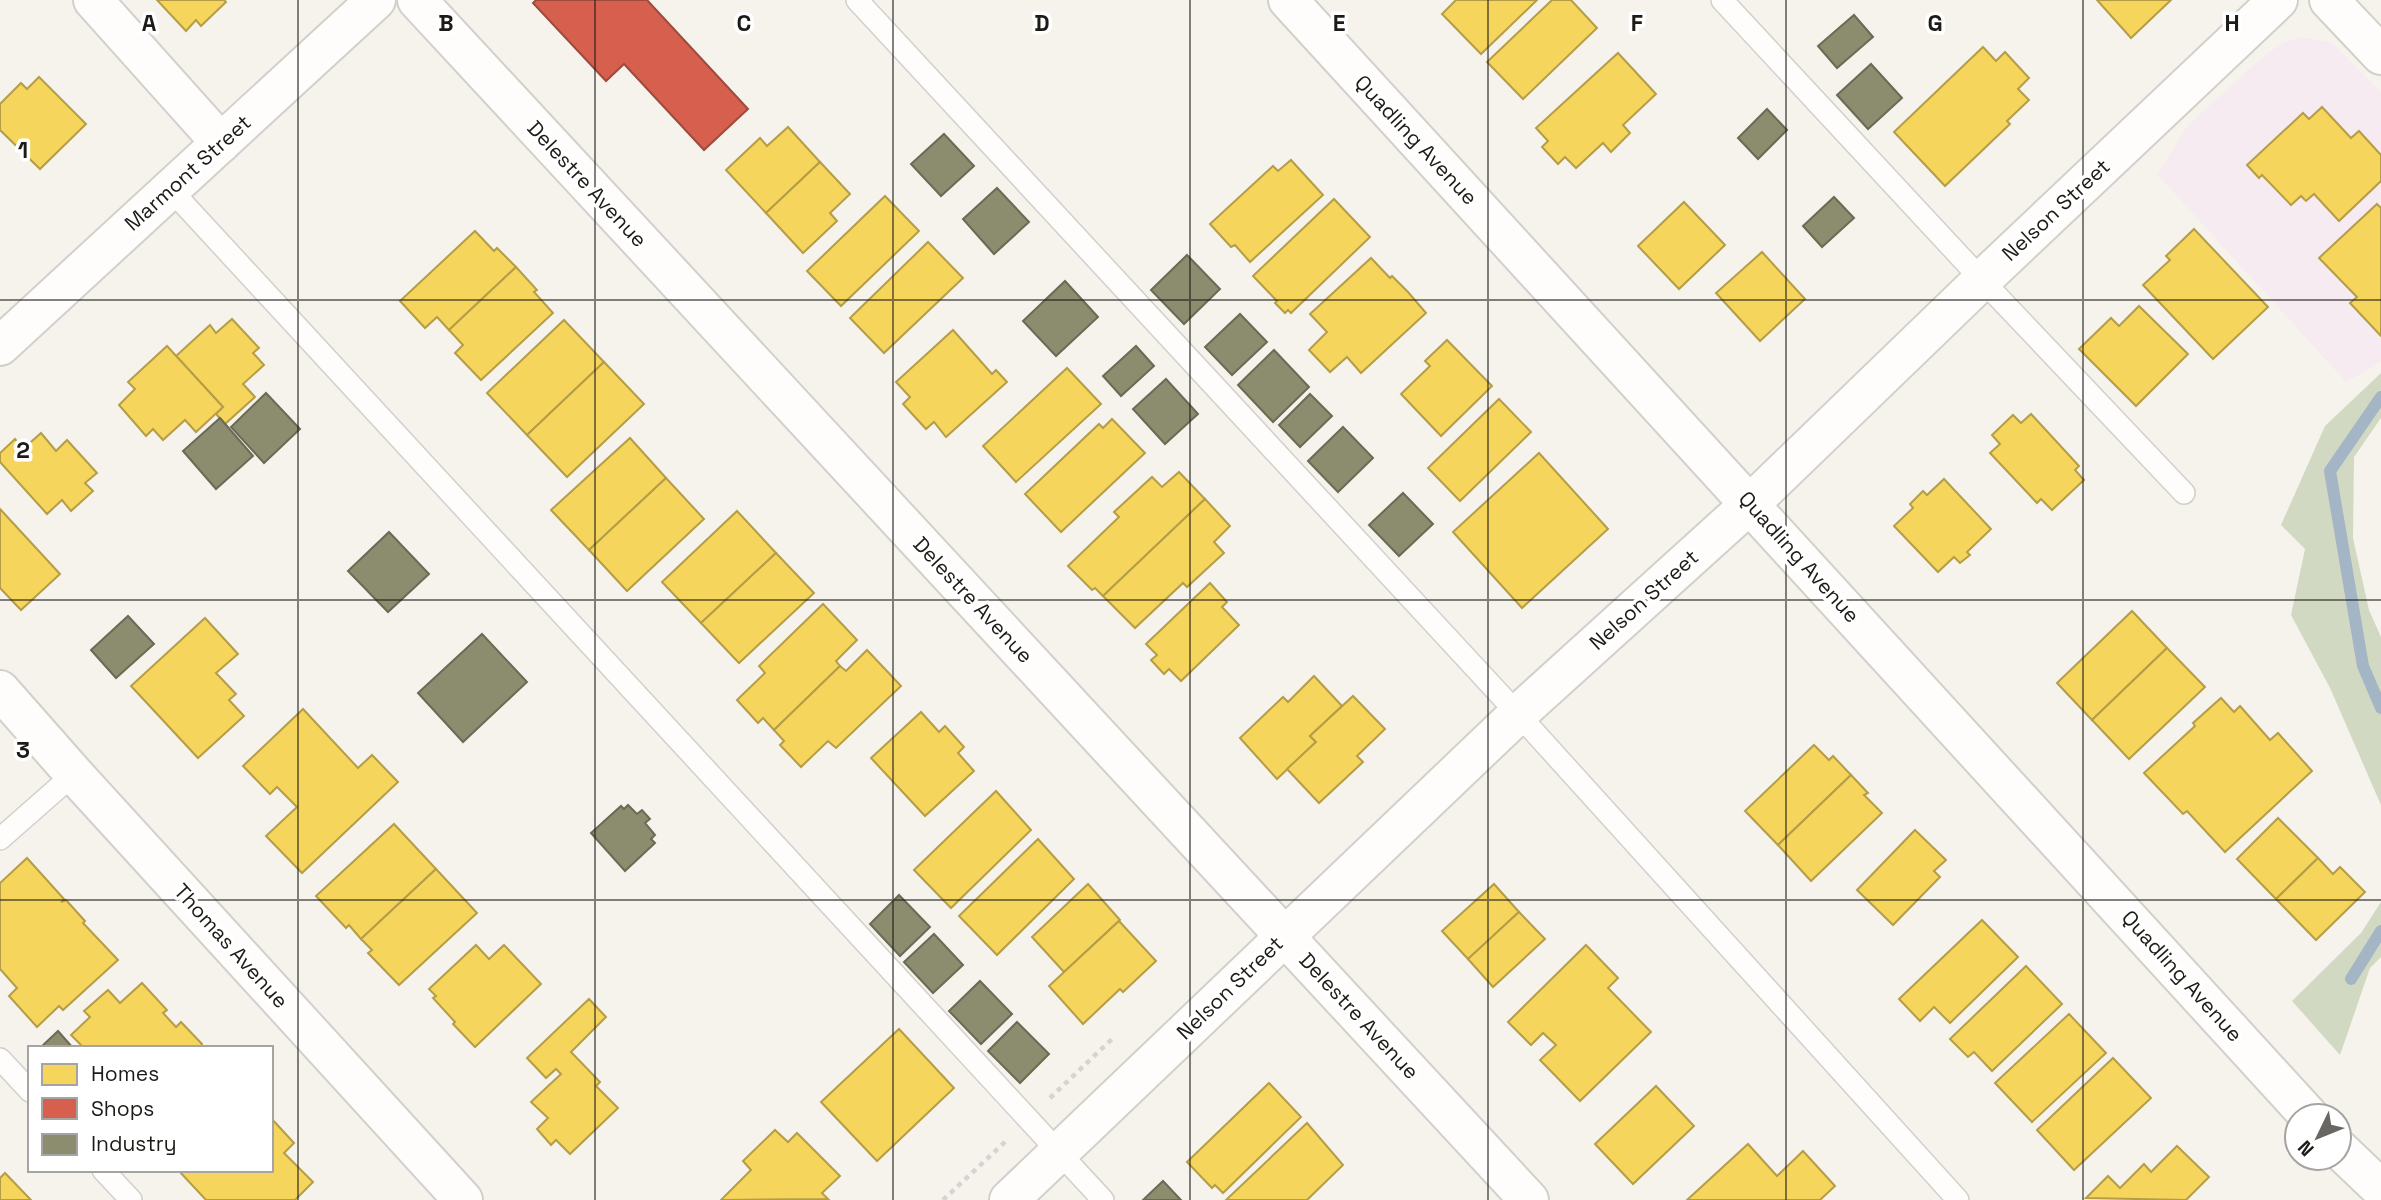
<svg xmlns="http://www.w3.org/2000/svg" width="2381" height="1200" font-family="'Space Grotesk',sans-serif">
	<rect width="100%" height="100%" fill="#f6f3ec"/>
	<path fill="#f6ebf1" d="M 2301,37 L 2331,42 L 2381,92 L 2381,361 L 2375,366 L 2346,382 L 2157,174 L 2188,125 L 2265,55 L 2283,43 Z"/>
	<g fill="#d2d9c3">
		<path d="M 2381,373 L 2381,418 L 2354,457 L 2353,538 L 2369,610 L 2381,637 L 2381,805 L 2330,688 L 2291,615 L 2305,549 L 2281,525 L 2325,426 Z"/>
		<path d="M 2381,902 L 2381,957 L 2370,968 L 2340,1055 L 2292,1001 L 2361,933 Z"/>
	</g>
	<g fill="#f6d55c" stroke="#b59d47" stroke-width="2">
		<path d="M 157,0 L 224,0 L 226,2 L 201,26 L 196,20 L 186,31 Z"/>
		<path d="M 1456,0 L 1537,0 L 1481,54 L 1442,14 Z"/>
		<path d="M 1552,0 L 1571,0 L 1597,28 L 1523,99 L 1487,62 Z"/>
		<path d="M 2097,0 L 2171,0 L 2131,38 Z"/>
		<path d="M 1983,47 L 1996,61 L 2005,52 L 2029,78 L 2018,89 L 2029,100 L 2007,121 L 2010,124 L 1945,186 L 1894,132 Z"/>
		<path d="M 1618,53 L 1656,94 L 1623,125 L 1630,133 L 1611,152 L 1603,143 L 1576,168 L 1565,157 L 1558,164 L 1542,147 L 1548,141 L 1536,128 Z"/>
		<path d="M 39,77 L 86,124 L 40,169 L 0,130 L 0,104 L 21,83 L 27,89 Z"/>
		<path d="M 2322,107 L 2351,138 L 2359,131 L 2381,155 L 2381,181 L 2339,221 L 2314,194 L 2306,201 L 2301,196 L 2291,205 L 2262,175 L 2259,178 L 2247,165 L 2303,113 L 2309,119 Z"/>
		<path d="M 788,127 L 820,162 L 766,213 L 726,170 L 760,138 L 767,146 Z"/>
		<path d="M 1291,160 L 1323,195 L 1250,262 L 1235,245 L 1231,247 L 1210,224 L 1273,166 L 1278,171 Z"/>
		<path d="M 820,162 L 850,194 L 830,213 L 837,221 L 803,253 L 766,213 Z"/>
		<path d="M 885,196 L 919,231 L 841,306 L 807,271 Z"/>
		<path d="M 1334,199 L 1370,237 L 1291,313 L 1288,310 L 1285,313 L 1275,303 L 1277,301 L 1253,276 Z"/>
		<path d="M 1684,202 L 1725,245 L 1679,289 L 1638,246 Z"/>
		<path d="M 2377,204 L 2381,208 L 2381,336 L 2350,303 L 2357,297 L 2319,258 Z"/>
		<path d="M 2194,229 L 2268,307 L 2213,359 L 2143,285 L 2170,260 L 2166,256 Z"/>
		<path d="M 475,231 L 494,251 L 497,248 L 516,267 L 449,330 L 437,317 L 425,328 L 400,301 Z"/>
		<path d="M 928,242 L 963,278 L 884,353 L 850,318 Z"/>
		<path d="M 1762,252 L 1805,299 L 1760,341 L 1716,293 Z"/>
		<path d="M 1371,258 L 1390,278 L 1392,276 L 1408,292 L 1426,313 L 1361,373 L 1347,357 L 1330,372 L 1309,350 L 1327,332 L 1310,314 Z"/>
		<path d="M 516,267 L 537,290 L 534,292 L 553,313 L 481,380 L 455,353 L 463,345 L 449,330 Z"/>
		<path d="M 2139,306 L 2188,354 L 2136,406 L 2079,349 L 2111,318 L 2119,326 Z"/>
		<path d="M 232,319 L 259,348 L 253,353 L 264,365 L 243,384 L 255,397 L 225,424 L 216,414 L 223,407 L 176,356 L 210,325 L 216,333 Z"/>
		<path d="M 564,320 L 604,362 L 527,435 L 487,393 Z"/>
		<path d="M 953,330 L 992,374 L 996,370 L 1007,382 L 946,437 L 934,422 L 926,429 L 903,404 L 910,397 L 896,382 Z"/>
		<path d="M 1447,340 L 1492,386 L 1441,436 L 1401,394 L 1430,366 L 1425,361 Z"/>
		<path d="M 167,346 L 223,407 L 196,432 L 185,420 L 163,440 L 153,429 L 146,436 L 119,405 L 135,389 L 128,382 Z"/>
		<path d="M 604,362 L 644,404 L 567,477 L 527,435 Z"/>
		<path d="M 1067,368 L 1101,404 L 1016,482 L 983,446 Z"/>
		<path d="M 1499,399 L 1531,432 L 1460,501 L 1428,468 Z"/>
		<path d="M 2031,414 L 2079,466 L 2075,470 L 2084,480 L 2052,510 L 2041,499 L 2037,503 L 1990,453 L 2000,444 L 1992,435 L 2013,415 L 2021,423 Z"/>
		<path d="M 1112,419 L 1145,453 L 1061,532 L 1025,494 L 1099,424 L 1103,428 Z"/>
		<path d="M 41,433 L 56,451 L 67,440 L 97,473 L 85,483 L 93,491 L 71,511 L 62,500 L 47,514 L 0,462 L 0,453 L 15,439 L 23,449 Z"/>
		<path d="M 630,438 L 666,478 L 589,550 L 551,510 Z"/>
		<path d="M 1539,453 L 1608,529 L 1522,608 L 1453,532 Z"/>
		<path d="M 1179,472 L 1205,499 L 1103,596 L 1095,588 L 1092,590 L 1068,566 L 1119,517 L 1114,512 L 1152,477 L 1162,487 Z"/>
		<path d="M 666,478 L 704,519 L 627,591 L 589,550 Z"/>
		<path d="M 1944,479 L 1991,529 L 1967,552 L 1970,555 L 1960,563 L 1954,557 L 1938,572 L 1894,526 L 1913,508 L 1910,504 L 1923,491 L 1927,495 Z"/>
		<path d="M 1205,499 L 1230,526 L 1214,542 L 1224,553 L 1187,587 L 1183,583 L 1135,628 L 1103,596 Z"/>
		<path d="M 0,509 L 60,574 L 21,610 L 0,588 Z"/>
		<path d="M 737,511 L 776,553 L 701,623 L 662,582 Z"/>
		<path d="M 776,553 L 814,593 L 739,663 L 701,623 Z"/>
		<path d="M 1210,583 L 1227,602 L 1222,607 L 1239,625 L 1181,681 L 1169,669 L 1164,674 L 1151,660 L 1157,655 L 1146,644 Z"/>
		<path d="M 823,604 L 857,640 L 836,661 L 840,666 L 774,730 L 763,718 L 758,723 L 737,700 L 765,673 L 759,666 Z"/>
		<path d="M 2132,611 L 2167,648 L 2092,720 L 2057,683 Z"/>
		<path d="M 205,618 L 238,654 L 216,673 L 236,694 L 229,700 L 244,716 L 198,758 L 131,686 Z"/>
		<path d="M 2167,648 L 2205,687 L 2129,759 L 2092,720 Z"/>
		<path d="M 867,650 L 901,686 L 836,748 L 828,741 L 801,767 L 780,745 L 784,741 L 774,730 L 840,666 L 846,671 Z"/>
		<path d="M 1314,676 L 1342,706 L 1310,736 L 1316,742 L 1277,779 L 1240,738 L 1283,697 L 1288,702 Z"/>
		<path d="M 1353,696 L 1385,729 L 1357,756 L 1363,762 L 1319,803 L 1287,769 L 1316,742 L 1310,736 Z"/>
		<path d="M 2221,698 L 2234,712 L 2240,706 L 2270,740 L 2278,733 L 2312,771 L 2225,852 L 2187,811 L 2183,814 L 2144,773 L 2195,726 L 2193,723 Z"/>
		<path d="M 303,709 L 358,768 L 372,755 L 398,782 L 302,873 L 266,836 L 297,807 L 277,787 L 270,794 L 243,766 Z"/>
		<path d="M 921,712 L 939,732 L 945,726 L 964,747 L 958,753 L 974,771 L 925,816 L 871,758 Z"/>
		<path d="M 1814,745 L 1829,760 L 1833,756 L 1851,775 L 1778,845 L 1745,811 Z"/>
		<path d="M 1851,775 L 1868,793 L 1864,795 L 1882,813 L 1811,881 L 1778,845 Z"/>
		<path d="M 996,791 L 1031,830 L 951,908 L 914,870 Z"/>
		<path d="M 2278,818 L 2318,858 L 2276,899 L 2237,859 Z"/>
		<path d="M 394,824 L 436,869 L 361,939 L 349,925 L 346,928 L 316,896 Z"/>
		<path d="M 1915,830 L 1946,860 L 1934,871 L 1940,877 L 1893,925 L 1857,890 Z"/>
		<path d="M 1038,839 L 1074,879 L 997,955 L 959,916 Z"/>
		<path d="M 27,858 L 64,899 L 61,902 L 66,900 L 85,921 L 83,923 L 118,960 L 63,1010 L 59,1006 L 37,1027 L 9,996 L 17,988 L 0,969 L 0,883 Z"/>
		<path d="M 2318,858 L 2333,874 L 2340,867 L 2365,892 L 2316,940 L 2276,899 Z"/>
		<path d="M 436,869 L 477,913 L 399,985 L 368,953 L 372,950 L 361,939 Z"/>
		<path d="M 1088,884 L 1120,920 L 1064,972 L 1032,937 Z"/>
		<path d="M 1494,884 L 1519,912 L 1468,959 L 1442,931 Z"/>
		<path d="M 1519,912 L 1545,939 L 1493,987 L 1468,959 Z"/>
		<path d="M 1982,920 L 2018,957 L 1950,1023 L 1934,1007 L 1920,1021 L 1899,999 Z"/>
		<path d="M 1119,921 L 1156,961 L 1123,992 L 1120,989 L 1083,1024 L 1049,986 Z"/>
		<path d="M 476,945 L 489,959 L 504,945 L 541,984 L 475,1047 L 453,1024 L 455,1022 L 433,998 L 436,996 L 429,989 Z"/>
		<path d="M 1586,945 L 1618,978 L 1608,988 L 1651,1032 L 1580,1101 L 1540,1060 L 1556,1045 L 1543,1033 L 1531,1045 L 1508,1022 Z"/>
		<path d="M 2026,966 L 2062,1004 L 1992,1071 L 1974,1052 L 1968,1057 L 1950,1039 Z"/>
		<path d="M 142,983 L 167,1010 L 163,1013 L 176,1027 L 181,1022 L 202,1044 L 200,1048 L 84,1048 L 71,1035 L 90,1017 L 84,1011 L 108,990 L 120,1003 Z"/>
		<path d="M 589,999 L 606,1017 L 571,1052 L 600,1082 L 596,1086 L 618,1108 L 570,1154 L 556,1140 L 551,1145 L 537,1129 L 548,1118 L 531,1102 L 561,1074 L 556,1069 L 546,1078 L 527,1058 Z"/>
		<path d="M 2069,1014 L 2106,1053 L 2032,1122 L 1995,1083 Z"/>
		<path d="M 899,1029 L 954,1088 L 877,1161 L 821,1102 Z"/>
		<path d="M 2113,1058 L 2151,1098 L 2074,1170 L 2037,1130 Z"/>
		<path d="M 1269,1083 L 1301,1117 L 1223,1193 L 1215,1185 L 1212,1188 L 1187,1162 Z"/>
		<path d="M 1656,1086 L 1694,1126 L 1633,1184 L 1595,1144 Z"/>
		<path d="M 271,1118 L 294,1143 L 284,1153 L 313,1182 L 295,1200 L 206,1200 L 178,1170 L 271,1170 Z"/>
		<path d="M 1307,1123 L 1343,1165 L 1307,1200 L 1226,1200 Z"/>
		<path d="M 775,1130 L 788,1142 L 797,1133 L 840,1176 L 822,1193 L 828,1199 L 721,1200 L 751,1170 L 743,1161 Z"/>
		<path d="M 1748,1144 L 1777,1176 L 1803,1151 L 1835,1186 L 1820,1200 L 1687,1200 Z"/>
		<path d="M 2177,1146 L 2209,1177 L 2186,1200 L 2086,1198 L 2108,1176 L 2120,1188 L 2144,1164 L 2151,1172 Z"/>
		<path d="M 5,1173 L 31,1200 L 0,1200 L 0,1178 Z"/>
	</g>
	<path fill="#d6604d" stroke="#9e4b3d" stroke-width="2" d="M 536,0 L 647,0 L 748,109 L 704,150 L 624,64 L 606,81 L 533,3 Z"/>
	<g fill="#8c8c6e" stroke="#6b6a54" stroke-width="2">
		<path d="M 1854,15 L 1873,37 L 1837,68 L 1818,46 Z"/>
		<path d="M 1871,64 L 1902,98 L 1868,129 L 1837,95 Z"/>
		<path d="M 1767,109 L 1787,130 L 1758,159 L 1738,138 Z"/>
		<path d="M 944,134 L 974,166 L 941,196 L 911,164 Z"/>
		<path d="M 997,188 L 1029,222 L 994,254 L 963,219 Z"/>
		<path d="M 1834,197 L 1854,218 L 1822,247 L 1803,226 Z"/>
		<path d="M 1187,255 L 1220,289 L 1184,324 L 1151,290 Z"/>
		<path d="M 1065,281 L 1098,317 L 1056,356 L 1023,321 Z"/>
		<path d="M 1240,314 L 1267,342 L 1232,375 L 1205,347 Z"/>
		<path d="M 1136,346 L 1154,366 L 1121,396 L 1103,376 Z"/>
		<path d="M 1274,350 L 1309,387 L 1273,422 L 1238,385 Z"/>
		<path d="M 1166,379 L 1198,414 L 1165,444 L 1133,409 Z"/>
		<path d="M 266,393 L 300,429 L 264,463 L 231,427 Z"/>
		<path d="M 1310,394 L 1332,416 L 1300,447 L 1279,425 Z"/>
		<path d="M 220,418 L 253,456 L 216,489 L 183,451 Z"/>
		<path d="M 1343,427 L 1373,458 L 1338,492 L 1308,461 Z"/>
		<path d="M 1403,493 L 1433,524 L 1399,556 L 1369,525 Z"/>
		<path d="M 389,532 L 429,574 L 388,612 L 348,571 Z"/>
		<path d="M 128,616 L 154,644 L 116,678 L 91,650 Z"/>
		<path d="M 482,634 L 527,682 L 463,742 L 418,693 Z"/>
		<path d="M 628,805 L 637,814 L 642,810 L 650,819 L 645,823 L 655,835 L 651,839 L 655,843 L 625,871 L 591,833 L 621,806 L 624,809 Z"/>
		<path d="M 899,895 L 930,927 L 900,956 L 870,924 Z"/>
		<path d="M 934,934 L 963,965 L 933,993 L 904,962 Z"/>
		<path d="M 980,981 L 1012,1014 L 981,1044 L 949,1011 Z"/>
		<path d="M 1017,1022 L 1049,1054 L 1020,1083 L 988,1051 Z"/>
		<path d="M 58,1031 L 73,1048 L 40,1048 Z"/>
		<path d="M 1163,1181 L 1181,1200 L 1143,1200 Z"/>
	</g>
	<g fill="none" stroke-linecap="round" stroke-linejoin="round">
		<g stroke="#a4b5c5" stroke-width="12">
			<path d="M 2381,397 L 2330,471 L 2363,666 L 2381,708"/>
			<path d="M 2351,979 L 2381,931"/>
		</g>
		<g stroke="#d2d0cb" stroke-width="24">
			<g id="service">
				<path d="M 857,0 L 1518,714 L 1958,1200"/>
				<path d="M 1722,0 L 1982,280 L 2184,493"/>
				<path d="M 170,189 L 1103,1200"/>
				<path d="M 0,839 L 74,774"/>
				<path d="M 0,1059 L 30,1091"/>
				<path d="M 103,1170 L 131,1200"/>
			</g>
		</g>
		<g stroke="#d2d0cb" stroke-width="42">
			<g id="minor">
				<path d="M 93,0 L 221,143"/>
				<path d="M 417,0 L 1529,1200"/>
				<path d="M 1288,0 L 2309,1116"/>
				<path d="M 0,690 L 74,774 L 463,1200"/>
				<path d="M 2339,1149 L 2381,1189"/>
			</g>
		</g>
		<g stroke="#d2d0cb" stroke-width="42">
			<g id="tertiary">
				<path d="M 2329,0 L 2381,55"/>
				<path d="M 1009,1200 L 1518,714 L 1750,504 L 1982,280 L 2278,0"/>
			</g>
		</g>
		<g stroke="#d2d0cb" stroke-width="42">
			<path id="secondary" d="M 0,346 L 376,0"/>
		</g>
		<g stroke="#d4d4d2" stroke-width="4.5" stroke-dasharray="5 5" stroke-linecap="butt">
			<path d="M 1050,1098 L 1112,1039"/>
			<path d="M 943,1200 L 1006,1141"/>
		</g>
		<use href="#service" stroke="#fefdfc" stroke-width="21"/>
		<use href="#minor" stroke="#fefdfc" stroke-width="38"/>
		<use href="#tertiary" stroke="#fefdfc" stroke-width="38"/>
		<use href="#secondary" stroke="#fefdfc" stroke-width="38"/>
	</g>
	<path fill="none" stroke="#1d1b17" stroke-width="2" stroke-opacity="0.55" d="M 298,0 L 298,1200M 595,0 L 595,1200M 893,0 L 893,1200M 1190,0 L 1190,1200M 1488,0 L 1488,1200M 1786,0 L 1786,1200M 2083,0 L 2083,1200M 0,300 L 2381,300M 0,600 L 2381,600M 0,900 L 2381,900"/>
	<g text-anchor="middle" stroke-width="7" stroke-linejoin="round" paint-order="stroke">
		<g font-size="21" fill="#1d1b17" stroke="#fff">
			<text transform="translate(1416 140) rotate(47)" y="7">Quadling Avenue</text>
			<text transform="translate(188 173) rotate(-42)" y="7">Marmont Street</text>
			<text transform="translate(587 184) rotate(47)" y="7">Delestre Avenue</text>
			<text transform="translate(2056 210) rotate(-43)" y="7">Nelson Street</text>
			<text transform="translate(1799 557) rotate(48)" y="7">Quadling Avenue</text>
			<text transform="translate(973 600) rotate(47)" y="7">Delestre Avenue</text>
			<text transform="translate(1644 600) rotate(-42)" y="7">Nelson Street</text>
			<text transform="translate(231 946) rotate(48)" y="7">Thomas Avenue</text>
			<text transform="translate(2182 976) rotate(48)" y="7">Quadling Avenue</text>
			<text transform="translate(1230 988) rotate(-44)" y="7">Nelson Street</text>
			<text transform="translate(1359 1016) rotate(47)" y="7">Delestre Avenue</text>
		</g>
	</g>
	<g font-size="23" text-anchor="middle" font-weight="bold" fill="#1d1b17" stroke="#fff" stroke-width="7" stroke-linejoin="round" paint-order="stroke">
		<text x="149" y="31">A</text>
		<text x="446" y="31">B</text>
		<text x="744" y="31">C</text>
		<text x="1042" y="31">D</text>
		<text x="1339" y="31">E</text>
		<text x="1637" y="31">F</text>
		<text x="1935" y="31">G</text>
		<text x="2232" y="31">H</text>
		<text x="23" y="158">1</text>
		<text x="23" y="458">2</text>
		<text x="23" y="758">3</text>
	</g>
	<rect x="28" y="1046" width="245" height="126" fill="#ffffff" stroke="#a5a4a2" stroke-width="2"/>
	<rect x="42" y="1064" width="35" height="21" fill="#f6d55c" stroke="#a5a4a2" stroke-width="2"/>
	<text x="91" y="1081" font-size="21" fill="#1d1b17">Homes</text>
	<rect x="42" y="1098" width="35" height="21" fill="#d6604d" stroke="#a5a4a2" stroke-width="2"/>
	<text x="91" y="1116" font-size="21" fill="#1d1b17">Shops</text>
	<rect x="42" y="1134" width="35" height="21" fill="#8c8c6e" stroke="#a5a4a2" stroke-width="2"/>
	<text x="91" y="1151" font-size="21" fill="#1d1b17">Industry</text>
	<g transform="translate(2318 1137) rotate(227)"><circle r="33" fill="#ffffff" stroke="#a5a4a2" stroke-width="2"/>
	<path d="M0-5L12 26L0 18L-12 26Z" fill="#696762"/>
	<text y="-10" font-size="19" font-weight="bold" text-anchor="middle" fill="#1d1b17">N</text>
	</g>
</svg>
